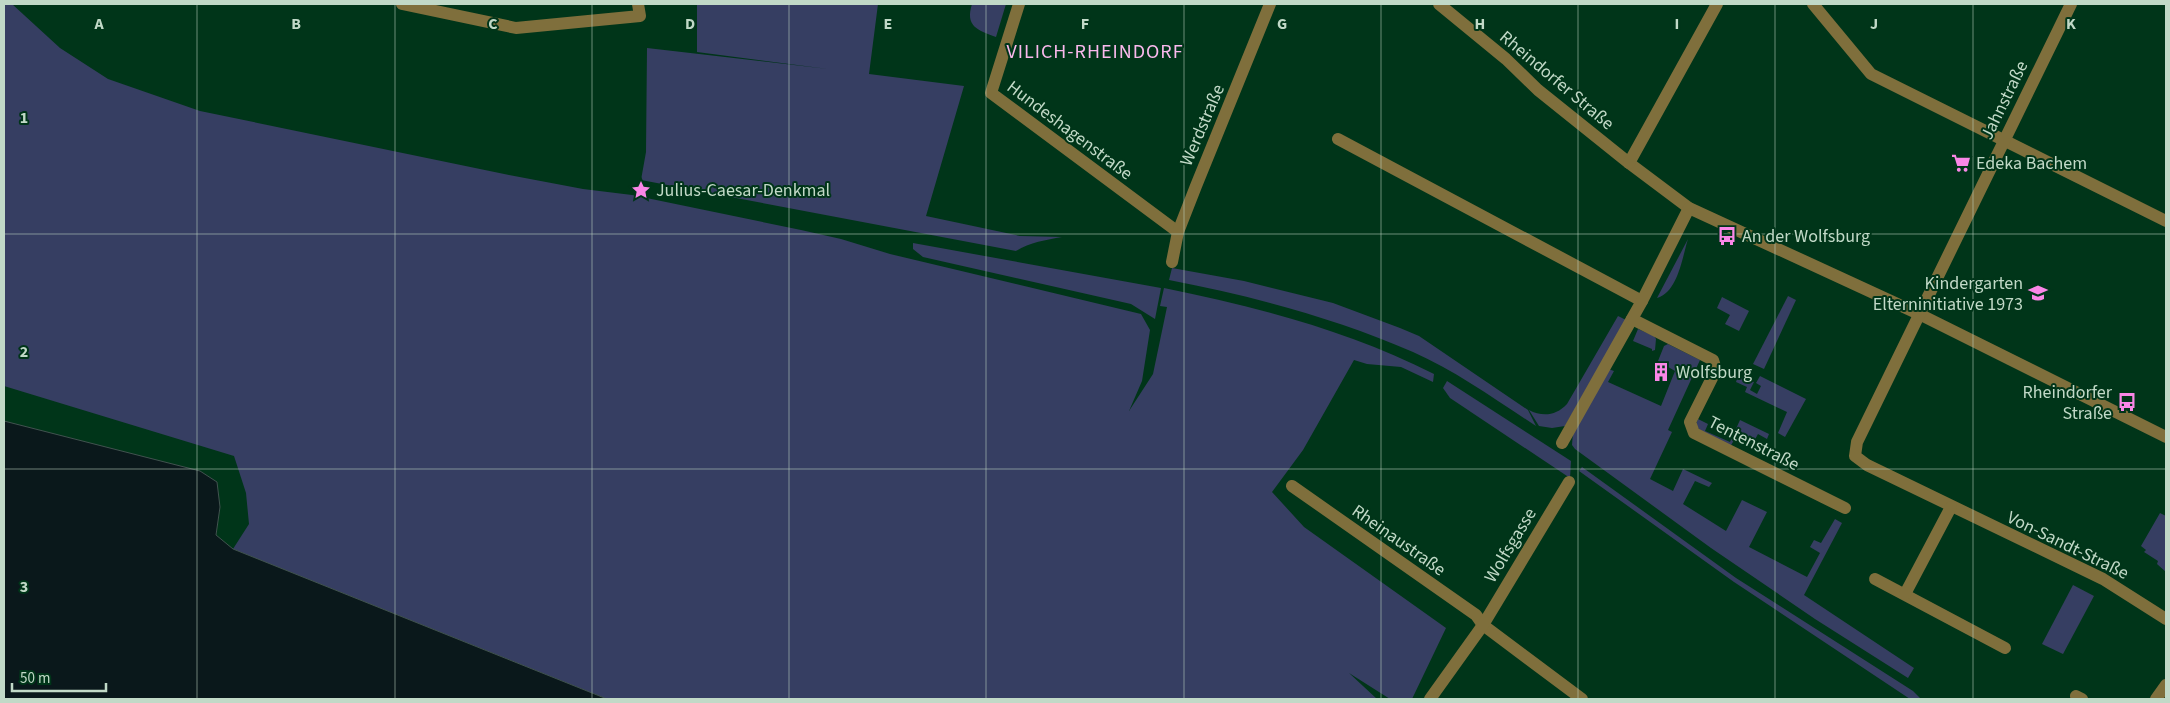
<svg xmlns="http://www.w3.org/2000/svg" width="2170" height="703" font-family="'Source Sans 3',sans-serif">
	<rect width="100%" height="100%" fill="#003519"/>
	<g fill="#363e62">
		<path d="M 4,4 L 12,4 L 60,48 L 108,79 L 200,111 L 509,175 L 583,189 L 632,195 L 801,230 L 841,239 L 890,254 L 1141,314 L 1150,330 L 1142,381 L 1129,411 L 1153,374 L 1167,307 L 1160,306 L 1164,288 C 1257,307 1350,331 1434,374 L 1433,382 L 1401,367 L 1367,364 L 1354,360 L 1303,450 L 1272,492 L 1304,527 L 1446,628 L 1412,699 L 1390,699 L 1349,673 L 1377,699 L 607,699 L 233,549 L 249,524 L 246,493 L 234,456 L 4,386 Z"/>
		<path d="M 697,4 L 878,4 L 869,74 L 964,86 L 926,216 L 1020,236 L 1062,237 C 1046,240 1030,242 1016,251 L 641,180 L 646,152 L 647,48 L 828,69 L 697,52 Z"/>
		<path d="M 972,4 L 1006,4 L 996,37 C 977,30 965,26 972,4 Z"/>
		<path d="M 1688,239 C 1682,258 1678,292 1657,298 Z"/>
		<path d="M 913,243 L 1161,288 L 1155,319 L 1131,304 L 923,257 L 913,249 Z"/>
		<path d="M 1172,268 L 1244,281 L 1333,303 L 1400,328 L 1419,336 L 1528,410 L 1536,426 C 1496,400 1456,371 1413,352 C 1335,318 1252,296 1169,280 Z"/>
		<path d="M 1788,296 L 1796,300 L 1764,369 L 1753,364 Z"/>
		<path d="M 1722,297 L 1749,311 L 1739,331 L 1725,324 L 1730,315 L 1717,308 Z"/>
		<path d="M 1618,316 L 1626,320 L 1565,426 L 1552,428 L 1539,426 L 1529,410 C 1542,417 1556,416 1567,404 Z"/>
		<path d="M 1638,329 L 1654,336 L 1656,339 L 1655,350 L 1652,351 L 1652,349 L 1633,341 Z"/>
		<path d="M 1668,344 L 1700,360 L 1668,430 L 1672,432 L 1650,479 L 1673,491 L 1683,469 L 1712,483 L 1709,487 L 1695,481 L 1683,504 L 1726,531 L 1742,500 L 1767,512 L 1749,547 L 1807,577 L 1820,553 L 1810,547 L 1814,540 L 1821,543 L 1835,519 L 1842,523 L 1804,595 L 1914,668 L 1908,678 L 1815,619 L 1711,548 L 1575,449 L 1572,445 L 1573,432 L 1608,369 L 1614,371 L 1608,382 L 1661,406 L 1675,371 L 1658,361 L 1664,346 Z"/>
		<path d="M 1738,376 L 1754,382 L 1750,390 L 1757,394 L 1761,386 L 1756,383 L 1760,376 L 1806,399 L 1785,437 L 1778,433 L 1787,412 L 1745,392 L 1747,387 L 1736,382 Z"/>
		<path d="M 1447,381 L 1571,461 L 1570,478 L 1450,398 L 1443,388 Z"/>
		<path d="M 1698,419 L 1708,424 L 1705,431 L 1730,442 L 1740,420 L 1769,434 L 1767,439 L 1758,434 L 1753,443 L 1737,435 L 1730,447 L 1700,431 L 1696,424 Z"/>
		<path d="M 1582,467 L 1736,578 L 1913,691 L 1921,699 L 1910,699 L 1734,582 L 1579,471 Z"/>
		<path d="M 2160,513 L 2166,516 L 2166,572 L 2157,564 L 2158,561 L 2144,552 L 2146,550 L 2141,546 Z"/>
		<path d="M 2073,585 L 2094,596 L 2063,654 L 2042,644 Z"/>
	</g>
	<path fill="#0a181b" stroke="#41524f" d="M 4,421 L 200,471 L 217,482 L 220,507 L 216,535 L 233,549 L 607,699 L 4,699 Z"/>
	<g fill="none" stroke-linecap="round" stroke-linejoin="round">
		<g stroke="#7f6f3c" stroke-width="12">
			<path d="M 402,4 L 516,28 L 640,16 L 638,4"/>
			<path d="M 1019,4 L 991,93 L 1178,232"/>
			<path d="M 1439,4 L 1506,59 L 1538,90 L 1629,163 L 1689,208 L 1919,314 L 2166,437"/>
			<path d="M 1813,4 L 1871,74 L 2166,221"/>
			<path d="M 2071,4 L 1857,442 L 1855,456 L 1867,465 L 2103,579 L 2166,619"/>
			<path d="M 1338,139 L 1642,301"/>
			<path d="M 1629,163 L 1717,4"/>
			<path d="M 1172,262 L 1178,232 L 1196,186 L 1270,4"/>
			<path d="M 1632,319 L 1713,360 L 1716,370 L 1690,422 L 1694,433 L 1845,508"/>
			<path d="M 1562,443 L 1642,301 L 1689,208"/>
			<path d="M 1292,486 L 1476,615 L 1483,625 L 1582,699"/>
			<path d="M 1875,579 L 2005,648"/>
			<path d="M 1905,594 L 1951,507"/>
			<path d="M 2076,696 L 2082,699"/>
			<path d="M 1430,699 L 1483,625 L 1569,482"/>
			<path d="M 2156,699 L 2166,685"/>
		</g>
	</g>
	<path fill="none" stroke="#c1d9c7" stroke-width="1" stroke-opacity="0.55" d="M 197,4 L 197,699M 395,4 L 395,699M 592,4 L 592,699M 789,4 L 789,699M 986,4 L 986,699M 1184,4 L 1184,699M 1381,4 L 1381,699M 1578,4 L 1578,699M 1775,4 L 1775,699M 1973,4 L 1973,699M 4,234 L 2166,234M 4,469 L 2166,469"/>
	<defs>
		<g id="supermarket-bare" transform="scale(1.5)"><path d="M-6-5.5h2.5l.6 2H6L4.5 2H-2.5L-4.4-4H-6ZM-1.5 3.2a1.3 1.3 0 1 0 .1 0ZM3 3.2a1.3 1.3 0 1 0 .1 0Z" fill="#fa87e7" stroke="#003519" stroke-width="2.5" paint-order="stroke"/></g>
		<g id="sight-bare" transform="scale(1.5)"><path d="M0-6L1.8-2.2L6-1.7L2.9 1.2L3.7 5.4L0 3.3L-3.7 5.4L-2.9 1.2L-6-1.7L-1.8-2.2Z" fill="#fa87e7" stroke="#003519" stroke-width="2.5" paint-order="stroke"/></g>
		<g id="bus-bare" transform="scale(1.5)"><path d="M-5-6H5V4H4V6H2V4H-2V6H-4V4H-5ZM-3.5-4V0h7V-4ZM-3.5 1.2v1.5H-2V1.2ZM2 1.2v1.5H3.5V1.2Z" fill="#fa87e7" stroke="#003519" stroke-width="2.5" paint-order="stroke"/></g>
		<g id="school-bare" transform="scale(1.5)"><path d="M0-5L7-2L0 1L-7-2ZM-4 1L0 2.5L4 1V4Q0 6-4 4Z" fill="#fa87e7" stroke="#003519" stroke-width="2.5" paint-order="stroke"/></g>
		<g id="building-bare" transform="scale(1.5)"><path d="M-4-6H4V6H1V3H-1V6H-4ZM-2.5-4.3h1.7v1.8h-1.7ZM.8-4.3h1.7v1.8H.8ZM-2.5-1h1.7V.8h-1.7ZM.8-1h1.7V.8H.8Z" fill="#fa87e7" stroke="#003519" stroke-width="2.5" paint-order="stroke"/></g>
	</defs>
	<g fill-rule="evenodd">
		<use href="#supermarket-bare" x="1961" y="163"/>
		<use href="#sight-bare" x="641" y="190"/>
		<use href="#bus-bare" x="1727" y="236"/>
		<use href="#school-bare" x="2038" y="293"/>
		<use href="#building-bare" x="1661" y="372"/>
		<use href="#bus-bare" x="2127" y="402"/>
	</g>
	<g text-anchor="middle" stroke-width="4" stroke-linejoin="round" paint-order="stroke">
		<g font-size="18" fill="#c1d9c7" stroke="#003519">
			<text transform="translate(1557 80) rotate(40)" y="6">Rheindorfer Straße</text>
			<text transform="translate(2004 100) rotate(-64)" y="6">Jahnstraße</text>
			<text transform="translate(1202 125) rotate(-67)" y="6">Werdstraße</text>
			<text transform="translate(1070 130) rotate(37)" y="6">Hundeshagenstraße</text>
			<text transform="translate(1754 443) rotate(27)" y="6">Tentenstraße</text>
			<text transform="translate(1399 540) rotate(35)" y="6">Rheinaustraße</text>
			<text transform="translate(1510 545) rotate(-59)" y="6">Wolfsgasse</text>
			<text transform="translate(2068 545) rotate(26)" y="6">Von-Sandt-Straße</text>
		</g>
		<g font-size="18" fill="#c1d9c7" stroke="#003519" text-anchor="start">
			<text x="1976" y="169">Edeka Bachem</text>
			<text x="656" y="196">Julius-Caesar-Denkmal</text>
			<text x="1742" y="242">An der Wolfsburg</text>
			<text x="2023" y="289" text-anchor="end">Kindergarten<tspan x="2023" dy="21">Elterninitiative 1973</tspan></text>
			<text x="1676" y="378">Wolfsburg</text>
			<text x="2112" y="398" text-anchor="end">Rheindorfer<tspan x="2112" dy="21">Straße</tspan></text>
		</g>
		<g font-size="20" letter-spacing="1" fill="#fab9ed" stroke="#003519">
			<text x="1095" y="58">VILICH-RHEINDORF</text>
		</g>
	</g>
	<g font-size="16" text-anchor="middle" font-weight="bold" fill="#c1d9c7" stroke="#003519" stroke-width="4" stroke-linejoin="round" paint-order="stroke">
		<text x="99" y="29">A</text>
		<text x="296" y="29">B</text>
		<text x="493" y="29">C</text>
		<text x="690" y="29">D</text>
		<text x="888" y="29">E</text>
		<text x="1085" y="29">F</text>
		<text x="1282" y="29">G</text>
		<text x="1480" y="29">H</text>
		<text x="1677" y="29">I</text>
		<text x="1874" y="29">J</text>
		<text x="2071" y="29">K</text>
		<text x="24" y="123">1</text>
		<text x="24" y="357">2</text>
		<text x="24" y="592">3</text>
	</g>
	<rect width="2170" height="703" fill="none" stroke="#c1d9c7" stroke-width="10"/>
	<path d="M12 683v8h94v-8" fill="none" stroke="#c1d9c7" stroke-width="2.5"/>
	<text x="20" y="683" font-size="15" fill="#c1d9c7" stroke="#003519" stroke-width="4" paint-order="stroke">50 m</text>
</svg>
